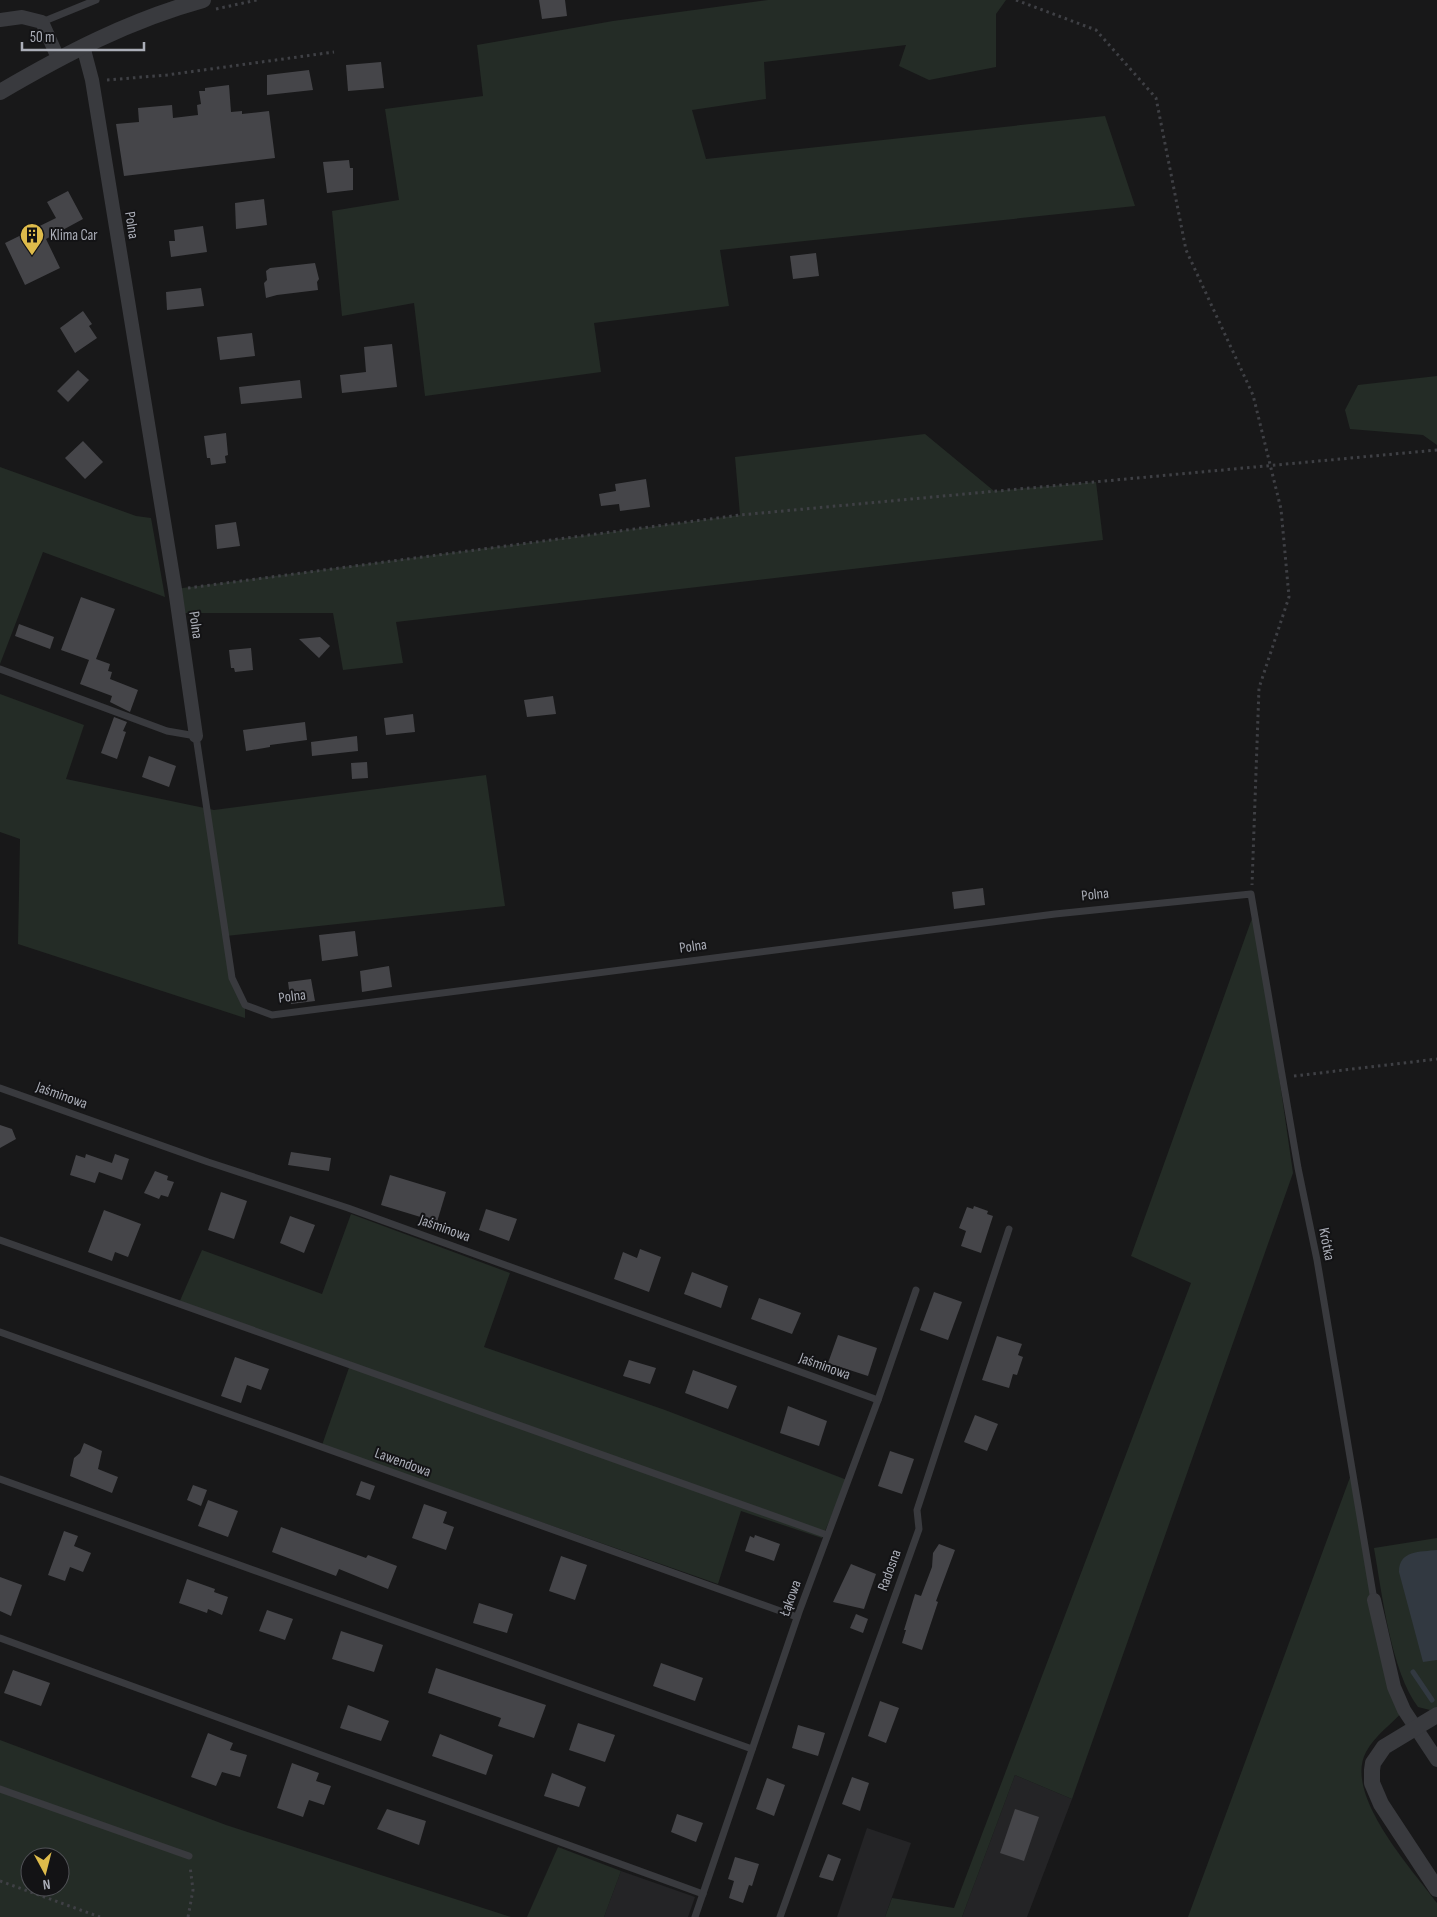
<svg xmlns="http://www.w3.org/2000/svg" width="1437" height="1917" font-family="'Sofia Sans Condensed',sans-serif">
	<rect width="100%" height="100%" fill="#181819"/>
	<g fill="#242426">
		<path d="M 1015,1775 L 1072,1799 L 1027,1917 L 962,1917 Z"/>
		<path d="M 867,1828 L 911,1843 L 885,1917 L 837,1917 Z"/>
		<path d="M 621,1871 L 695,1897 L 688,1917 L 604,1917 Z"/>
	</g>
	<g fill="#242c26" fill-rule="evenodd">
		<path d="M 768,0 L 1006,0 L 996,14 L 996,67 L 929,80 L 899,66 L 906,45 L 764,62 L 766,99 L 692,110 L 706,159 L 1105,116 L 1135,206 L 720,250 L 729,306 L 594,323 L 601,372 L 425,396 L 414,303 L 342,316 L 332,211 L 399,200 L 385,109 L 483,96 L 477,45 L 613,21 Z"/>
		<path d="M 1437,376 L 1437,445 L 1423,435 L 1350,429 L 1345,410 L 1358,385 Z"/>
		<path d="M 925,434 L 994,491 L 1096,482 L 1103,540 L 396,622 L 403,663 L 343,670 L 333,613 L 184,613 L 175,589 L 740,515 L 735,457 Z"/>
		<path d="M 0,467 L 136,516 L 151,518 L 165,597 L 43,552 L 0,664 Z"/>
		<path d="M 0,694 L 84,725 L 66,779 L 214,810 L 486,775 L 505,906 L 226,936 L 232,978 L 245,1005 L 245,1018 L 18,944 L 20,839 L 0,832 Z"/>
		<path d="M 1255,910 L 1293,1173 L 1072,1799 L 1015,1775 L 962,1917 L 885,1917 L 892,1898 L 954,1908 L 1191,1283 L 1131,1256 Z"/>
		<path d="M 351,1214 L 510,1273 L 484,1347 L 665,1410 L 847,1480 L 822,1538 L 741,1511 L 718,1584 L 387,1468 L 321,1448 L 351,1362 L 179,1303 L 202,1250 L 322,1294 Z"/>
		<path d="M 1352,1472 L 1390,1674 L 1404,1710 C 1391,1725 1375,1735 1366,1752 C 1343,1795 1413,1870 1437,1903 L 1437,1917 L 1188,1917 Z"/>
		<path d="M 1437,1538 L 1437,1707 L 1430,1710 L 1418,1707 C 1391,1671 1382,1594 1374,1548 Z"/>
		<path d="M 0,1740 L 226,1825 L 511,1917 L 0,1917 ZM 30,1857 L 60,1857 L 60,1887 L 30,1887 Z"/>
		<path d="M 558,1847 L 621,1871 L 604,1917 L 527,1917 Z"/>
	</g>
	<path fill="#323941" d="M 1437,1550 L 1437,1660 L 1423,1662 L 1399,1572 C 1399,1550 1420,1552 1437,1550 Z"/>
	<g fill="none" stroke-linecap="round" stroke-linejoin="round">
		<path stroke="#323941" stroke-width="5" d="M 1413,1672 L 1432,1700"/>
	</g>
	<g fill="#454549">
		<path d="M 539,0 L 565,0 L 567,16 L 542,19 Z"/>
		<path d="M 381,62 L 384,88 L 348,91 L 346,65 Z"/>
		<path d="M 309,70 L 313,90 L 267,95 L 267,75 Z"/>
		<path d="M 229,85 L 231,112 L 242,111 L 242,114 L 269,111 L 275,158 L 124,176 L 116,124 L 139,122 L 138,108 L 172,105 L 173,118 L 198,115 L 197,105 L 201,104 L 199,91 L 205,91 L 205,88 Z"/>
		<path d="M 349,160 L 350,168 L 353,168 L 353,190 L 327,193 L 323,162 Z"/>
		<path d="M 68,191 L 83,219 L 46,239 L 60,268 L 25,285 L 5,243 L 56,218 L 47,202 Z"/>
		<path d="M 264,199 L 267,225 L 236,229 L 235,203 Z"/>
		<path d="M 203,226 L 207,252 L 171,257 L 169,241 L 175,241 L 174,230 Z"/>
		<path d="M 816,253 L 819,276 L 793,279 L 790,256 Z"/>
		<path d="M 315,263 L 319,279 L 317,282 L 318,290 L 277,295 L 266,298 L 264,283 L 267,280 L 266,271 L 270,268 Z"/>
		<path d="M 201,288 L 204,306 L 167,310 L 166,292 Z"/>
		<path d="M 83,311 L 92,324 L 89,326 L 97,338 L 75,353 L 60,328 Z"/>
		<path d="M 252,333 L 255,356 L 220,360 L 217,337 Z"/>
		<path d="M 392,344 L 397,387 L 342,393 L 340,375 L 366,372 L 364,347 Z"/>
		<path d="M 78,370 L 89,380 L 68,402 L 57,391 Z"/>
		<path d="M 300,380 L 302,398 L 241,404 L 239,387 Z"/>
		<path d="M 226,433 L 228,455 L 225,456 L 226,463 L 211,465 L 210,458 L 207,458 L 204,436 Z"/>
		<path d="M 83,441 L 103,462 L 85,479 L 65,458 Z"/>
		<path d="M 646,479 L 650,507 L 620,511 L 619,504 L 601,506 L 599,494 L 616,491 L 615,484 Z"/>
		<path d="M 236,522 L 240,546 L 217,549 L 215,525 Z"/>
		<path d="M 81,597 L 115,609 L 96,659 L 110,664 L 108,671 L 112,672 L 110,679 L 138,690 L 130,712 L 110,702 L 112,696 L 80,684 L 89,660 L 61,650 Z"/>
		<path d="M 19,624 L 54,637 L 50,649 L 15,636 Z"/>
		<path d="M 320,637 L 330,646 L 319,658 L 299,639 Z"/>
		<path d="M 251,648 L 253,670 L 235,672 L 234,668 L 231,668 L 229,650 Z"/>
		<path d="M 553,696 L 556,714 L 527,717 L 524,700 Z"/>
		<path d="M 413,714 L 415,732 L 386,735 L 384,718 Z"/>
		<path d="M 114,717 L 127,722 L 123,731 L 126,732 L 117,759 L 101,753 Z"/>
		<path d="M 305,722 L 307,740 L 270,745 L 270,747 L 246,751 L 243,730 Z"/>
		<path d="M 357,736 L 358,751 L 312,756 L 311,742 Z"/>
		<path d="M 149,756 L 176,766 L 169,787 L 142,777 Z"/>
		<path d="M 367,762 L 368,778 L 352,779 L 351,763 Z"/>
		<path d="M 983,888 L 985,905 L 954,909 L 952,892 Z"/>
		<path d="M 355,931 L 358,956 L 322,961 L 319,935 Z"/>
		<path d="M 389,966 L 392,987 L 362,992 L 360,971 Z"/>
		<path d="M 311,979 L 315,1001 L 291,1004 L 288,982 Z"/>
		<path d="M 0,1125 L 12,1129 L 16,1139 L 0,1148 Z"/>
		<path d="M 291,1152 L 331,1158 L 329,1171 L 288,1165 Z"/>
		<path d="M 86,1154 L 112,1163 L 115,1154 L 129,1159 L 122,1180 L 99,1172 L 95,1183 L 70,1175 L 76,1155 L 85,1158 Z"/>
		<path d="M 155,1171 L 168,1176 L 167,1180 L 174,1182 L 168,1197 L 161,1195 L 159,1199 L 144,1193 Z"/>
		<path d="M 390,1175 L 446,1192 L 437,1222 L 381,1205 Z"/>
		<path d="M 221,1192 L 247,1201 L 234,1239 L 208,1230 Z"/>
		<path d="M 974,1206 L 988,1211 L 987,1214 L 993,1216 L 981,1253 L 961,1246 L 966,1231 L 959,1228 L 967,1207 L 973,1209 Z"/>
		<path d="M 486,1209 L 517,1219 L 509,1241 L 479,1230 Z"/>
		<path d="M 104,1210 L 141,1224 L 128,1257 L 115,1252 L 112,1261 L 88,1252 Z"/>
		<path d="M 290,1216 L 315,1225 L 304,1253 L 280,1243 Z"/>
		<path d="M 640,1249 L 661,1257 L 649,1292 L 614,1279 L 623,1252 L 637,1258 Z"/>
		<path d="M 692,1272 L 728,1286 L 721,1308 L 684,1294 Z"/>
		<path d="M 934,1292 L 962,1302 L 948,1340 L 920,1330 Z"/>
		<path d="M 759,1298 L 801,1313 L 792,1334 L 751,1319 Z"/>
		<path d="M 838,1335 L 877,1348 L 868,1376 L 828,1363 Z"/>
		<path d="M 997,1336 L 1022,1344 L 1018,1355 L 1023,1357 L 1017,1375 L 1013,1374 L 1009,1388 L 982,1380 Z"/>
		<path d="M 235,1357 L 269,1369 L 261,1390 L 247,1385 L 241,1403 L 221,1396 Z"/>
		<path d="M 629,1360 L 656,1368 L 650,1384 L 623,1376 Z"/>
		<path d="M 693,1370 L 737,1386 L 728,1409 L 685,1393 Z"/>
		<path d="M 788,1406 L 827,1421 L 819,1446 L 780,1433 Z"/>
		<path d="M 975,1415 L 998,1424 L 987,1451 L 964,1442 Z"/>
		<path d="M 84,1443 L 102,1451 L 98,1469 L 118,1477 L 112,1493 L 70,1476 L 74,1458 L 80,1453 Z"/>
		<path d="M 890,1451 L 914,1459 L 902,1494 L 878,1486 Z"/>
		<path d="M 361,1481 L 375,1486 L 370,1500 L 356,1495 Z"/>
		<path d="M 193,1485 L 207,1490 L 201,1506 L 187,1500 Z"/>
		<path d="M 208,1500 L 238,1511 L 228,1537 L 198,1526 Z"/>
		<path d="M 424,1504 L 447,1512 L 443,1523 L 454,1527 L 446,1550 L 412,1538 Z"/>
		<path d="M 281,1527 L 366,1558 L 368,1555 L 397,1566 L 388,1589 L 339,1569 L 336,1576 L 272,1552 Z"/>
		<path d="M 64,1531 L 78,1536 L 74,1546 L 91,1553 L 83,1572 L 70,1567 L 65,1581 L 48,1575 Z"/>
		<path d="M 755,1535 L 780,1544 L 774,1561 L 745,1551 L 750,1536 L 754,1538 Z"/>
		<path d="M 939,1544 L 955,1550 L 936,1601 L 938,1602 L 922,1650 L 902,1643 L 906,1630 L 904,1630 L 915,1594 L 921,1596 L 932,1567 L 933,1553 Z"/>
		<path d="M 561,1556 L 587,1565 L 575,1600 L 549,1591 Z"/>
		<path d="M 851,1564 L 876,1574 L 864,1609 L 833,1602 Z"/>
		<path d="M 0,1577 L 22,1585 L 11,1616 L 0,1611 Z"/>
		<path d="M 187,1579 L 215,1589 L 214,1592 L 228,1597 L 222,1615 L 208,1609 L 207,1613 L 179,1603 Z"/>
		<path d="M 479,1603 L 513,1614 L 507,1633 L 473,1623 Z"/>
		<path d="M 267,1610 L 293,1619 L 285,1640 L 259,1631 Z"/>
		<path d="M 856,1614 L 868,1619 L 863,1633 L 850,1628 Z"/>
		<path d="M 341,1631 L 383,1645 L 374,1672 L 332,1659 Z"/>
		<path d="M 661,1663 L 703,1678 L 695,1701 L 653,1686 Z"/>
		<path d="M 436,1668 L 546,1705 L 534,1738 L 498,1726 L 501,1718 L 428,1693 Z"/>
		<path d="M 13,1670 L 50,1683 L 41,1706 L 4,1693 Z"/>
		<path d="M 880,1701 L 899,1708 L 886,1743 L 868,1736 Z"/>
		<path d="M 348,1705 L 389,1721 L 381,1741 L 340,1728 Z"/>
		<path d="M 578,1723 L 615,1735 L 605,1762 L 569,1750 Z"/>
		<path d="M 798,1725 L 825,1733 L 818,1756 L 792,1748 Z"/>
		<path d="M 208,1733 L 233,1743 L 230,1750 L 247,1755 L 240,1777 L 222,1772 L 216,1786 L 191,1777 Z"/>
		<path d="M 440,1734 L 493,1755 L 486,1775 L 432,1756 Z"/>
		<path d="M 292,1763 L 319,1773 L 316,1781 L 331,1786 L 324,1805 L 309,1800 L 303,1817 L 277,1808 Z"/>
		<path d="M 552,1773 L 586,1787 L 579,1807 L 544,1796 Z"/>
		<path d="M 852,1777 L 869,1783 L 860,1811 L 842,1804 Z"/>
		<path d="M 767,1778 L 785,1785 L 774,1816 L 756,1809 Z"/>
		<path d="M 387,1809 L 426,1821 L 419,1845 L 377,1829 Z"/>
		<path d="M 1015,1809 L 1039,1817 L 1024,1861 L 1000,1853 Z"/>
		<path d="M 677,1814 L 703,1823 L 696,1842 L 671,1832 Z"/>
		<path d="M 828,1854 L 841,1859 L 833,1881 L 819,1877 Z"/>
		<path d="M 735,1857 L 759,1864 L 752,1886 L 749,1885 L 743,1903 L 729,1898 L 734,1881 L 728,1879 Z"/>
	</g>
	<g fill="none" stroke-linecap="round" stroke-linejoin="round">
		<g stroke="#3f4045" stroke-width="3" stroke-dasharray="2.5 4" stroke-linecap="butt">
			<path d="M 1016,0 L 1096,30 L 1156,98 L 1186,250 L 1253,395 L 1281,509 L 1289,597 L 1259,688 L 1252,885"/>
			<path d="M 216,9 L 257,0"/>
			<path d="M 107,80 L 167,75 L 334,52"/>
			<path d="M 188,588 L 740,515 L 1437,450"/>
			<path d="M 1294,1076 L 1437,1059"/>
			<path d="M 0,1881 L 100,1917"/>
			<path d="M 188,1917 L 193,1890 L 190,1866"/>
		</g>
		<g stroke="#393a3e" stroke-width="7">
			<path d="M 42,22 L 96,0"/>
			<path d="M 0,669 L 167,731 L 196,736 L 232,978 L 245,1005 L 272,1015 L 1055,914 L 1251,894 L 1298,1168 L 1317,1260 L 1374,1600"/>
			<path d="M 0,1088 L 208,1162 L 348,1208 L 878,1400"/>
			<path d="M 0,1240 L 827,1535"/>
			<path d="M 0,1332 L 797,1617"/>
			<path d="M 0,1479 L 752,1749"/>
			<path d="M 0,1638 L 703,1894"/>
			<path d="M 0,1789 L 189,1856"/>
			<path d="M 695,1917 L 799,1612 L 878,1400 L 916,1290"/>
			<path d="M 780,1917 L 919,1529 L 917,1510 L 1009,1229"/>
		</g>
		<g stroke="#393a3e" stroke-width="14">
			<path d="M 0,20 L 22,17 L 42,22 L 58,58"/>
			<path d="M 83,46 L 92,80 L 175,589 L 196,736"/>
			<path d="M 1374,1600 L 1394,1687 L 1404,1710 L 1437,1760"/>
		</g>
		<g stroke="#393a3e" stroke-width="16">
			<path d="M 0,92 C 65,54 130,20 203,0"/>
			<path d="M 1437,1715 L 1384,1747 L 1373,1763 L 1372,1770 L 1372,1783 L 1381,1804 L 1437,1889"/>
		</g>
	</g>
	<defs>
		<g id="building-pin" transform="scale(1.25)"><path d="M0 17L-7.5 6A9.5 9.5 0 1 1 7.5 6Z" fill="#debb4b" stroke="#131315"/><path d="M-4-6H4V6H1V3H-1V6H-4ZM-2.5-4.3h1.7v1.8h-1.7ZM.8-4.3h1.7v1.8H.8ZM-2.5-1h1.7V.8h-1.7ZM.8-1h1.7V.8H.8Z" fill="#111"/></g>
	</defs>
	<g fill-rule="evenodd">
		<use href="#building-pin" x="32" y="235"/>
	</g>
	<g text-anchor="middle" stroke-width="4" stroke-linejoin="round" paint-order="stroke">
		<g font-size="15" fill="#abaeb8" stroke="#131315">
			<text transform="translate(132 225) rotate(81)" y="5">Polna</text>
			<text transform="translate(196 625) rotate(82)" y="5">Polna</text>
			<text transform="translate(1095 894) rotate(-6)" y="5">Polna</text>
			<text transform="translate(693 946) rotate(-8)" y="5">Polna</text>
			<text transform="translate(292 996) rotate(-7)" y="5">Polna</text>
			<text transform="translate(62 1095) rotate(20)" y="5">Jaśminowa</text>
			<text transform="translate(445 1228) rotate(20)" y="5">Jaśminowa</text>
			<text transform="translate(1327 1244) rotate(79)" y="5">Krótka</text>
			<text transform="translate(825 1366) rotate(20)" y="5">Jaśminowa</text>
			<text transform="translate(403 1462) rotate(20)" y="5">Lawendowa</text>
			<text transform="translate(889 1570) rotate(-70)" y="5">Radosna</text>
			<text transform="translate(790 1598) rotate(-70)" y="5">Łąkowa</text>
		</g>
		<g font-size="15" fill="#abaeb8" stroke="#131315" text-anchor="start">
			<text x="50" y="240">Klima Car</text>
		</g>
	</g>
	<g transform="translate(45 1872) rotate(173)"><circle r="24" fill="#131315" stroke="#505156"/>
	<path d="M0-4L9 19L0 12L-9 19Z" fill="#debb4b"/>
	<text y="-8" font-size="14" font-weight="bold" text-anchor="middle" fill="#abaeb8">N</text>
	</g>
	<path d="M22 42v8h122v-8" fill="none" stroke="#abaeb8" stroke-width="2.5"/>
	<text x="30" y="42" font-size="15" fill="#abaeb8" stroke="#131315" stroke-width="4" paint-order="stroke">50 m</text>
</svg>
